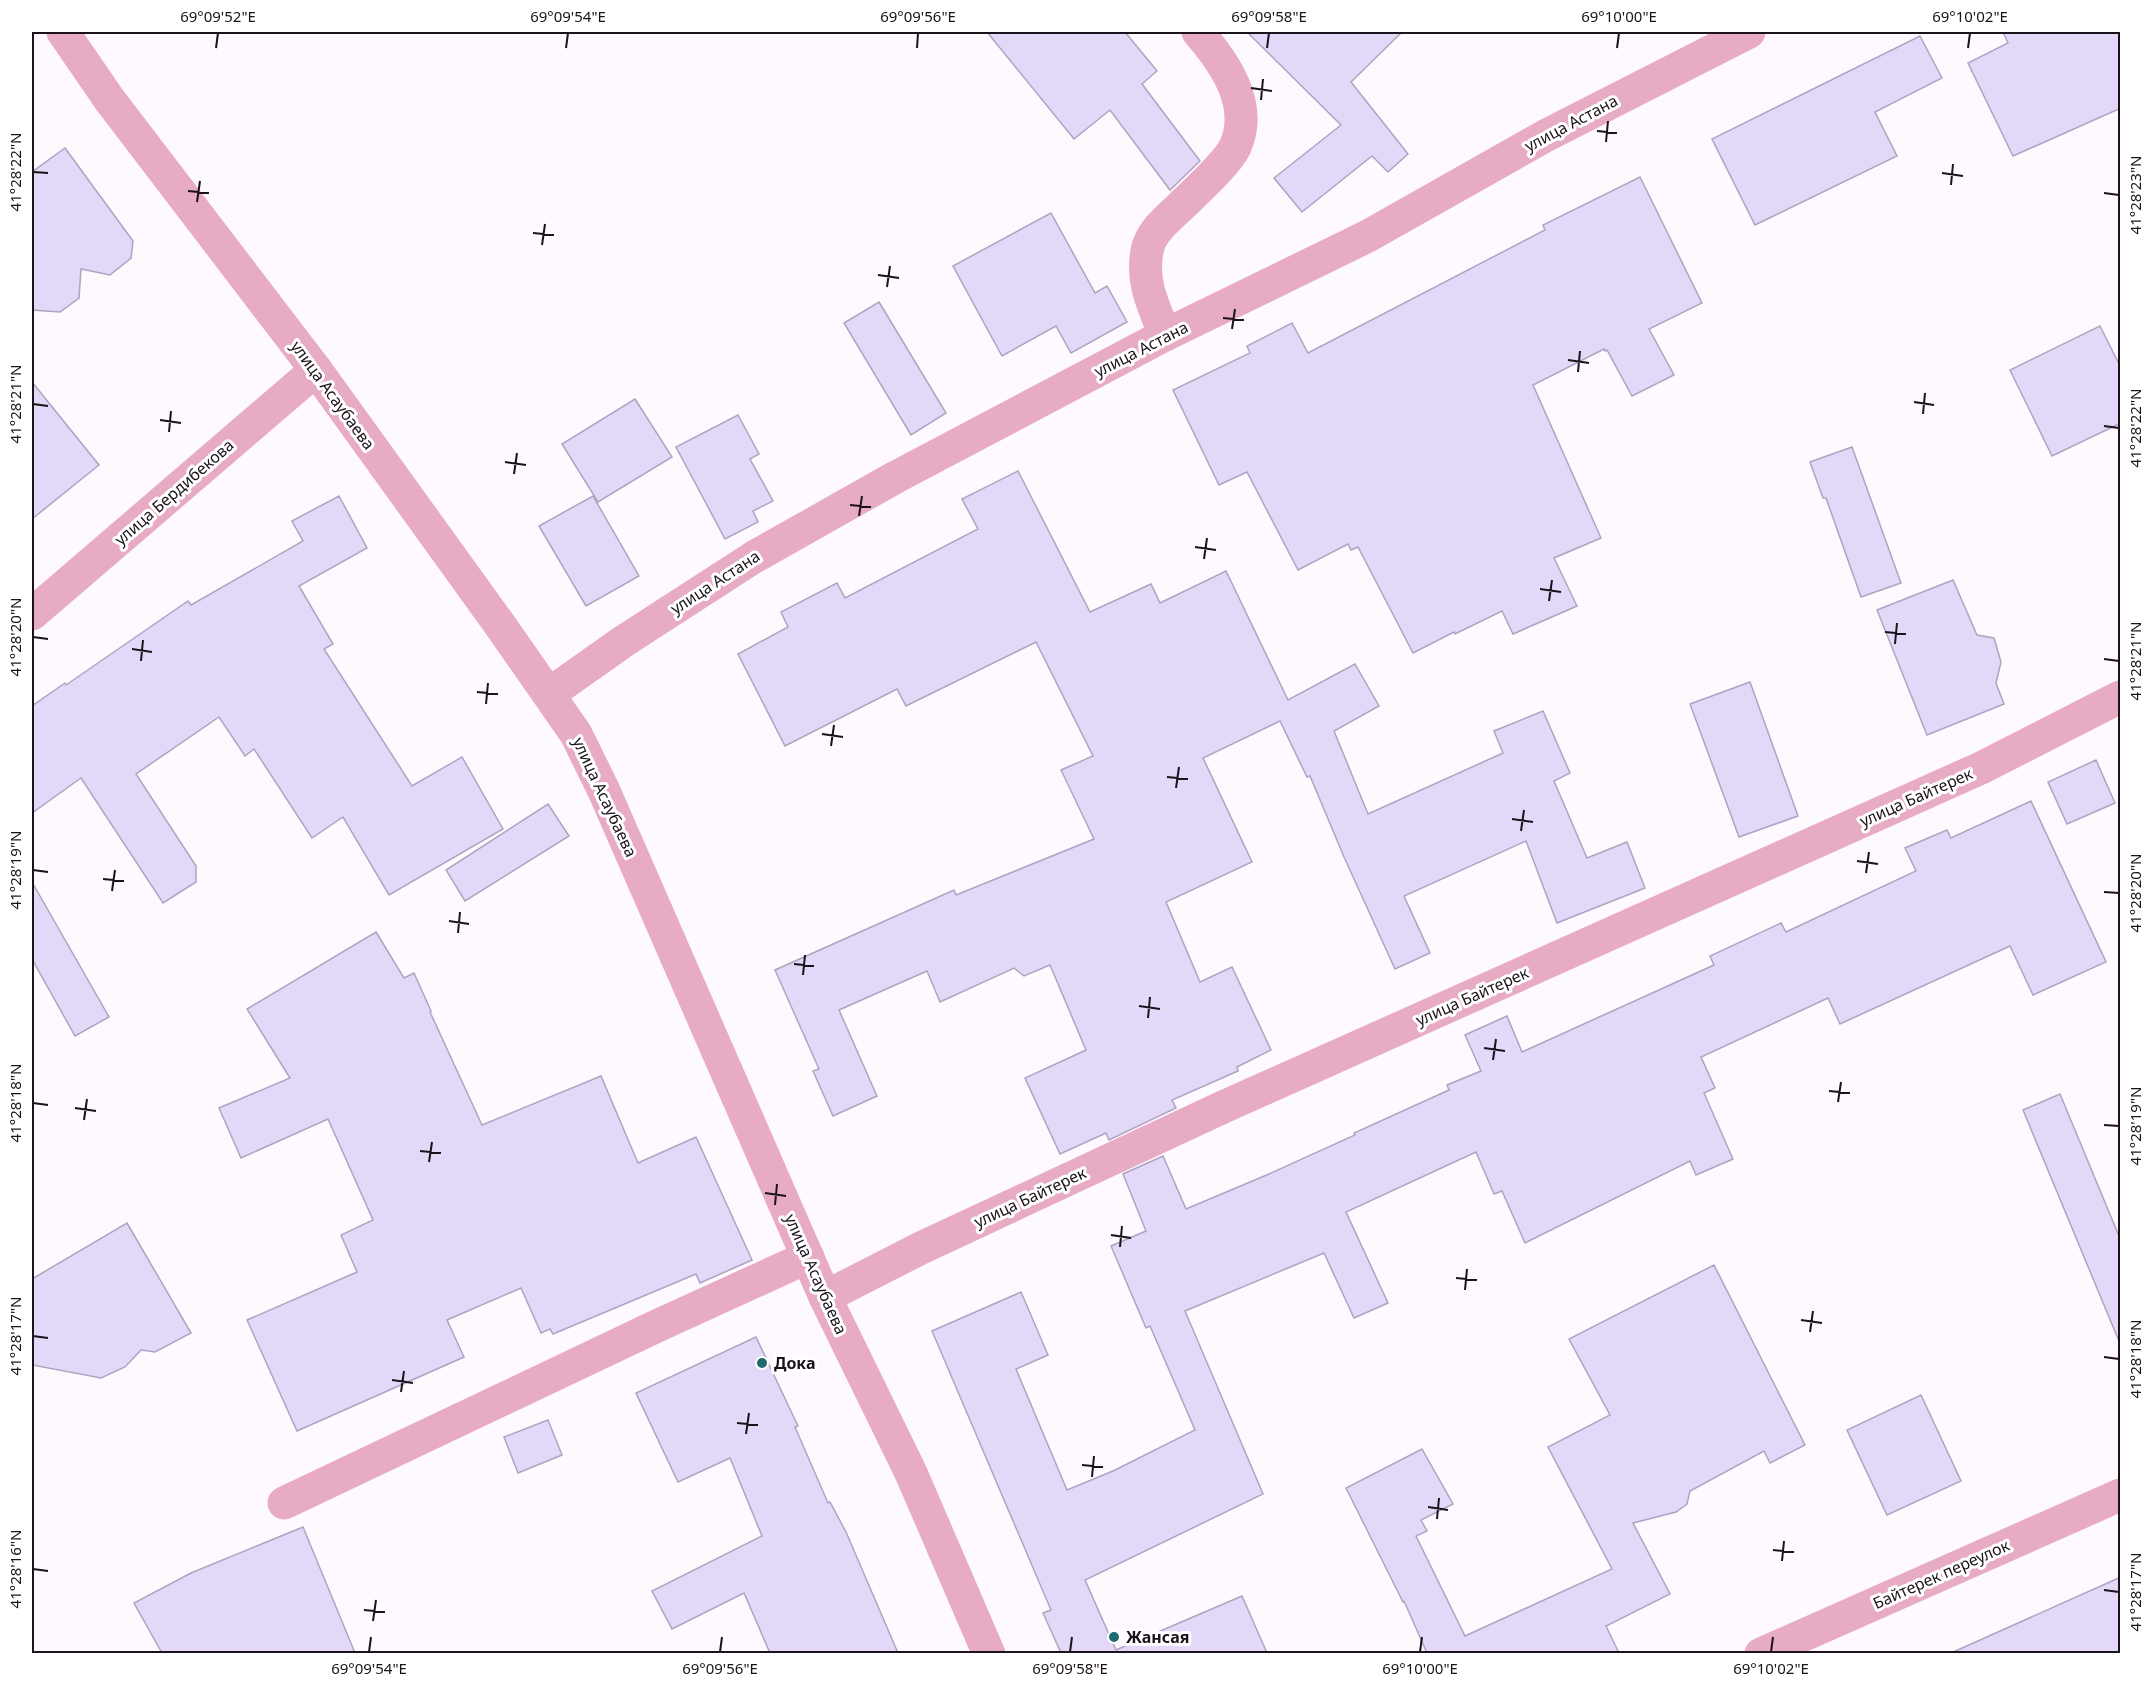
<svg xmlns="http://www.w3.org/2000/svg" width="2152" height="1685" font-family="'Noto Sans',sans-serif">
	<rect width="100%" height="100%" fill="#fef9fe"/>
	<g fill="#e3d8f7" stroke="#aea3c1" stroke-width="1.5">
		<path d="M 987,32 L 1125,32 L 1157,71 L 1142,84 L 1200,161 L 1170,190 L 1110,110 L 1074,139 Z"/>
		<path d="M 1247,32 L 1402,32 L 1351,82 L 1408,154 L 1388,172 L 1372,156 L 1302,212 L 1274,178 L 1341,125 Z"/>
		<path d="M 2003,32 L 2121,32 L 2121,108 L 2013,156 L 1968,63 L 2008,43 Z"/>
		<path d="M 1920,36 L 1942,78 L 1875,112 L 1897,156 L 1755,225 L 1712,139 Z"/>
		<path d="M 65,148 L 133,241 L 131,258 L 110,275 L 81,269 L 79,298 L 60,312 L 32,310 L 32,172 Z"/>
		<path d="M 1640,177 L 1702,303 L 1649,329 L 1674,375 L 1632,396 L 1607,350 L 1605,351 L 1604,349 L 1533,385 L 1601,538 L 1554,558 L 1577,606 L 1513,634 L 1502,611 L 1455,634 L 1454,632 L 1413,653 L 1358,547 L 1351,550 L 1348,544 L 1298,570 L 1247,472 L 1219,485 L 1173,390 L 1250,353 L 1247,346 L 1292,323 L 1308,353 L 1545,230 L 1543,225 Z"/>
		<path d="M 1051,213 L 1095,293 L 1107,286 L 1127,322 L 1071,353 L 1056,326 L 1002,356 L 953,266 Z"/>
		<path d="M 879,302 L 946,413 L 911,435 L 844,323 Z"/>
		<path d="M 2100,326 L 2121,368 L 2121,423 L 2052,456 L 2010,370 Z"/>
		<path d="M 32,382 L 99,465 L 32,519 Z"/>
		<path d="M 635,399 L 672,457 L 598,502 L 562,444 Z"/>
		<path d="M 738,415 L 759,454 L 750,459 L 773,501 L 753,511 L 758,522 L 725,539 L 676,447 Z"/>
		<path d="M 1852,447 L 1901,583 L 1861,597 L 1826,498 L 1823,498 L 1810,462 Z"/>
		<path d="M 1018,471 L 1090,612 L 1151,584 L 1160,603 L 1226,571 L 1288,700 L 1355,664 L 1379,706 L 1334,731 L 1368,814 L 1503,753 L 1494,731 L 1543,711 L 1570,773 L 1554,781 L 1587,858 L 1627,842 L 1645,888 L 1557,923 L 1526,841 L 1404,896 L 1430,953 L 1395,969 L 1344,857 L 1310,776 L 1307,777 L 1280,721 L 1203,758 L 1252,862 L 1166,902 L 1200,982 L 1232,967 L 1271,1050 L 1237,1067 L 1238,1071 L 1172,1100 L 1176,1108 L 1109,1140 L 1106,1133 L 1060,1154 L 1025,1078 L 1086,1050 L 1050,965 L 1024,976 L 1014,968 L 940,1002 L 927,971 L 839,1010 L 877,1096 L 833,1116 L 813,1071 L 819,1069 L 775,970 L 954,890 L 956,895 L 1094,839 L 1061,770 L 1093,756 L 1036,642 L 906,706 L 897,689 L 785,746 L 738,654 L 788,627 L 781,612 L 837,583 L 845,598 L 978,529 L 962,499 Z"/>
		<path d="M 339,496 L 367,548 L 299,586 L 333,644 L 324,649 L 412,786 L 462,757 L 503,829 L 389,895 L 343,817 L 312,838 L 254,749 L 245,756 L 219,717 L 136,774 L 196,866 L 196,882 L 163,903 L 81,778 L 32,813 L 32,706 L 65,683 L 66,685 L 188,601 L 191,605 L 303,541 L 292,521 Z"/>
		<path d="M 593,496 L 639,576 L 586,606 L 539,526 Z"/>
		<path d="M 1953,580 L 1977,635 L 1994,638 L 2001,662 L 1996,683 L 2004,704 L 1927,735 L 1877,610 Z"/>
		<path d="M 1750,682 L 1798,816 L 1739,837 L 1690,704 Z"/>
		<path d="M 2096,760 L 2115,803 L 2067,824 L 2048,782 Z"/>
		<path d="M 2031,801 L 2106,962 L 2033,995 L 2010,946 L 1840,1024 L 1828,998 L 1701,1057 L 1715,1088 L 1704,1093 L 1733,1159 L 1696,1175 L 1690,1161 L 1525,1243 L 1502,1191 L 1494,1194 L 1476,1152 L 1346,1212 L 1388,1303 L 1354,1318 L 1324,1253 L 1185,1311 L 1263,1494 L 1085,1580 L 1116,1650 L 1242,1596 L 1267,1653 L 1061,1653 L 1043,1613 L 1051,1610 L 932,1331 L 1021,1292 L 1048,1355 L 1016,1369 L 1067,1490 L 1113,1471 L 1195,1430 L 1150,1326 L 1146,1328 L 1111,1246 L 1146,1231 L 1123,1174 L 1163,1156 L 1186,1209 L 1269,1174 L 1355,1135 L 1354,1133 L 1449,1090 L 1447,1085 L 1481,1071 L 1465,1035 L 1507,1016 L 1522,1052 L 1714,965 L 1710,956 L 1781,923 L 1786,932 L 1916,871 L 1905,848 L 1947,830 L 1951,838 Z"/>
		<path d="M 548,804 L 569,836 L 465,901 L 446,870 Z"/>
		<path d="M 32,882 L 109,1017 L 75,1036 L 32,959 Z"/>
		<path d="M 376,932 L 404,978 L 414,973 L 431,1011 L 430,1012 L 482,1125 L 601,1076 L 638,1163 L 696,1137 L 752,1260 L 700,1283 L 696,1274 L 553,1334 L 550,1329 L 541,1333 L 521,1288 L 447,1320 L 464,1357 L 297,1431 L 247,1320 L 357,1272 L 341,1235 L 373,1220 L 328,1119 L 241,1158 L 219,1108 L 290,1078 L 247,1009 Z"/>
		<path d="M 2060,1094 L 2121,1241 L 2121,1346 L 2023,1110 Z"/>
		<path d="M 127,1223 L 191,1333 L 155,1352 L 141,1350 L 125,1367 L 101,1378 L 32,1365 L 32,1279 Z"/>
		<path d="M 1714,1265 L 1805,1445 L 1770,1463 L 1764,1451 L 1690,1491 L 1687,1504 L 1676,1512 L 1633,1523 L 1670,1594 L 1606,1626 L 1619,1653 L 1427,1653 L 1404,1601 L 1403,1602 L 1346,1488 L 1422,1449 L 1453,1504 L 1421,1520 L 1427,1531 L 1416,1536 L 1465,1636 L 1612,1569 L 1548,1447 L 1610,1415 L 1569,1339 Z"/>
		<path d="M 756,1337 L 798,1426 L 795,1427 L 828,1503 L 830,1502 L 846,1532 L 898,1653 L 770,1653 L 744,1593 L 672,1629 L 652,1591 L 762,1536 L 730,1458 L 678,1482 L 636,1393 Z"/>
		<path d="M 1921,1395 L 1961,1481 L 1887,1515 L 1847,1430 Z"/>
		<path d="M 548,1420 L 562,1455 L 518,1473 L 504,1437 Z"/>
		<path d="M 303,1527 L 355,1653 L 162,1653 L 134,1603 L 191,1573 Z"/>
		<path d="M 2121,1577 L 2121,1653 L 1951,1653 Z"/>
	</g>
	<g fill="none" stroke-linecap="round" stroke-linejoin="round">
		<g stroke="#e8abc4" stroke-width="33">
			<path d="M 63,32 L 109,99 L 316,370 L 500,625 L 576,734 L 604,791 L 825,1297 L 911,1473 L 989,1654"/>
			<path d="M 1165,335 C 1154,307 1141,283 1147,251 C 1150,233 1166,220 1179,208 C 1193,194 1227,164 1235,147 C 1254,105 1225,63 1198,32"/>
			<path d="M 32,614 L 316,370"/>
			<path d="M 549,694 L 624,641 L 754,557 L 896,477 L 1165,335 L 1368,236 L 1545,136 L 1749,32"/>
			<path d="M 825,1297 L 921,1248 L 1221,1108 L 1981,768 L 2120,697"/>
			<path d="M 284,1503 L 659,1325 L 808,1257"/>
			<path d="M 1761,1654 L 2120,1495"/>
		</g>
	</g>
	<path fill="none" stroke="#1b121b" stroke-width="2" d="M 216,48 L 218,33M 566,48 L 568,33M 917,48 L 918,33M 1267,48 L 1269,33M 1617,48 L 1619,33M 1968,48 L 1970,33M 1251,88 L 1272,91M 1261,100 L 1263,79M 1597,131 L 1617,133M 1606,142 L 1608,121M 33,172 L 48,173M 1942,173 L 1963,176M 1951,185 L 1953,164M 188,191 L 209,193M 2104,193 L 2119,195M 197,202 L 200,181M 533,233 L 554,235M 542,245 L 545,224M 878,275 L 899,278M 887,287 L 890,266M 1223,318 L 1244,320M 1232,329 L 1235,309M 1568,360 L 1589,363M 1578,372 L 1580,351M 1914,402 L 1934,405M 33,404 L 48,406M 1923,414 L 1925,393M 160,420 L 181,423M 2104,426 L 2119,428M 169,432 L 171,411M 505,462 L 526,465M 514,474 L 517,453M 850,505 L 871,507M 859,516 L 862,496M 1195,547 L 1216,550M 1204,559 L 1207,538M 1540,589 L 1561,592M 1549,601 L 1552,580M 1885,632 L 1906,634M 33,637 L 48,639M 1895,644 L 1897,623M 132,649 L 152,652M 2104,659 L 2119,661M 141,661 L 143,640M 477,692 L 498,694M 486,704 L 488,683M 822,734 L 843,737M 831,746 L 834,725M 1167,777 L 1188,779M 1176,788 L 1179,767M 1512,819 L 1533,822M 1521,831 L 1524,810M 1857,861 L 1878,864M 33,870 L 48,872M 1866,873 L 1869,852M 103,879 L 124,881M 112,891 L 115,870M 2104,892 L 2119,893M 449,921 L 469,924M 458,933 L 460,912M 794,964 L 814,966M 803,975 L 805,955M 1139,1006 L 1160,1009M 1148,1018 L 1150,997M 1484,1048 L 1505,1051M 1493,1060 L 1496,1039M 1829,1091 L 1850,1093M 1838,1102 L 1841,1082M 33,1103 L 48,1105M 75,1108 L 96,1111M 84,1120 L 87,1099M 2104,1125 L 2119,1126M 420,1151 L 441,1153M 429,1162 L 432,1142M 765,1193 L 786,1196M 775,1205 L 777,1184M 1111,1235 L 1131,1238M 1120,1247 L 1122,1226M 1456,1278 L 1477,1280M 1465,1290 L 1467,1269M 1801,1320 L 1822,1323M 1810,1332 L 1813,1311M 33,1336 L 48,1338M 2104,1357 L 2119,1359M 392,1380 L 413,1383M 401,1392 L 404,1371M 737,1423 L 758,1425M 746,1434 L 749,1413M 1082,1465 L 1103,1467M 1092,1477 L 1094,1456M 1428,1507 L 1448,1510M 1437,1519 L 1439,1498M 1773,1550 L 1794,1552M 1782,1561 L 1784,1541M 33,1569 L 48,1571M 2104,1590 L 2119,1592M 364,1610 L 385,1612M 373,1621 L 376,1600M 369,1652 L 371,1637M 720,1652 L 722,1637M 1070,1652 L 1072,1637M 1420,1652 L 1422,1637M 1771,1652 L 1773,1637"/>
	<g fill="#1e6a70" stroke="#fff" stroke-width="2">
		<circle cx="762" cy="1363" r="6"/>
		<circle cx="1114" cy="1637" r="6"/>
	</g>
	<g text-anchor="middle" stroke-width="6" stroke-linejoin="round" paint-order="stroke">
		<g font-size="16" fill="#1b121b" stroke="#fff">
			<text transform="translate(1571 123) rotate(-28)" y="6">улица Астана</text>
			<text transform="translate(1141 349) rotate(-27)" y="6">улица Астана</text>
			<text transform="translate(333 395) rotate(54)" y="6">улица Асаубаева</text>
			<text transform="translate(174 492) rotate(-41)" y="6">улица Бердибекова</text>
			<text transform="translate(715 582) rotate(-33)" y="6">улица Астана</text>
			<text transform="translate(605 797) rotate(65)" y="6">улица Асаубаева</text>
			<text transform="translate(1916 797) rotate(-24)" y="6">улица Байтерек</text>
			<text transform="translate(1472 996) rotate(-24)" y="6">улица Байтерек</text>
			<text transform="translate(1030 1197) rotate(-25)" y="6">улица Байтерек</text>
			<text transform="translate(816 1274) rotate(66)" y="6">улица Асаубаева</text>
			<text transform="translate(1941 1574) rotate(-24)" y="6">Байтерек переулок</text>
		</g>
		<g font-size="16" font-weight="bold" fill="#1b121b" stroke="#fff" text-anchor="start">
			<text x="774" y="1369">Дока</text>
			<text x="1126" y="1643">Жансая</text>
		</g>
	</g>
	<rect width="2152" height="1685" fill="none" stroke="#ffffff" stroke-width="66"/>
	<rect x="33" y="33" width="2086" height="1619" fill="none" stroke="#1b121b" stroke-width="2"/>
	<g font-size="15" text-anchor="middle" fill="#1b121b">
		<text x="218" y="22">69°09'52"E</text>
		<text x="568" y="22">69°09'54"E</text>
		<text x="918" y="22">69°09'56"E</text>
		<text x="1269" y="22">69°09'58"E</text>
		<text x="1619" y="22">69°10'00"E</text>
		<text x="1970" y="22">69°10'02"E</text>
		<text transform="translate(16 172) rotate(-90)" y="5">41°28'22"N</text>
		<text transform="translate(2136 195) rotate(-90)" y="5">41°28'23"N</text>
		<text transform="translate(16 404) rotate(-90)" y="5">41°28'21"N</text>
		<text transform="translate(2136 428) rotate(-90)" y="5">41°28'22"N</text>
		<text transform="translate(16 637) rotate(-90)" y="5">41°28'20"N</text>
		<text transform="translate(2136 661) rotate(-90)" y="5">41°28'21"N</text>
		<text transform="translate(16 870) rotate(-90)" y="5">41°28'19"N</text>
		<text transform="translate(2136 893) rotate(-90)" y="5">41°28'20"N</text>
		<text transform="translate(16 1103) rotate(-90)" y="5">41°28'18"N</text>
		<text transform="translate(2136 1126) rotate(-90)" y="5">41°28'19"N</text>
		<text transform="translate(16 1336) rotate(-90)" y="5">41°28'17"N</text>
		<text transform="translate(2136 1359) rotate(-90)" y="5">41°28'18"N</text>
		<text transform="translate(16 1569) rotate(-90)" y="5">41°28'16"N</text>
		<text transform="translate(2136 1592) rotate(-90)" y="5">41°28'17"N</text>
		<text x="369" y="1674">69°09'54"E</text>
		<text x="720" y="1674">69°09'56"E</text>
		<text x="1070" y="1674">69°09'58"E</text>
		<text x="1420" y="1674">69°10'00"E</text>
		<text x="1771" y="1674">69°10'02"E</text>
	</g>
</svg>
